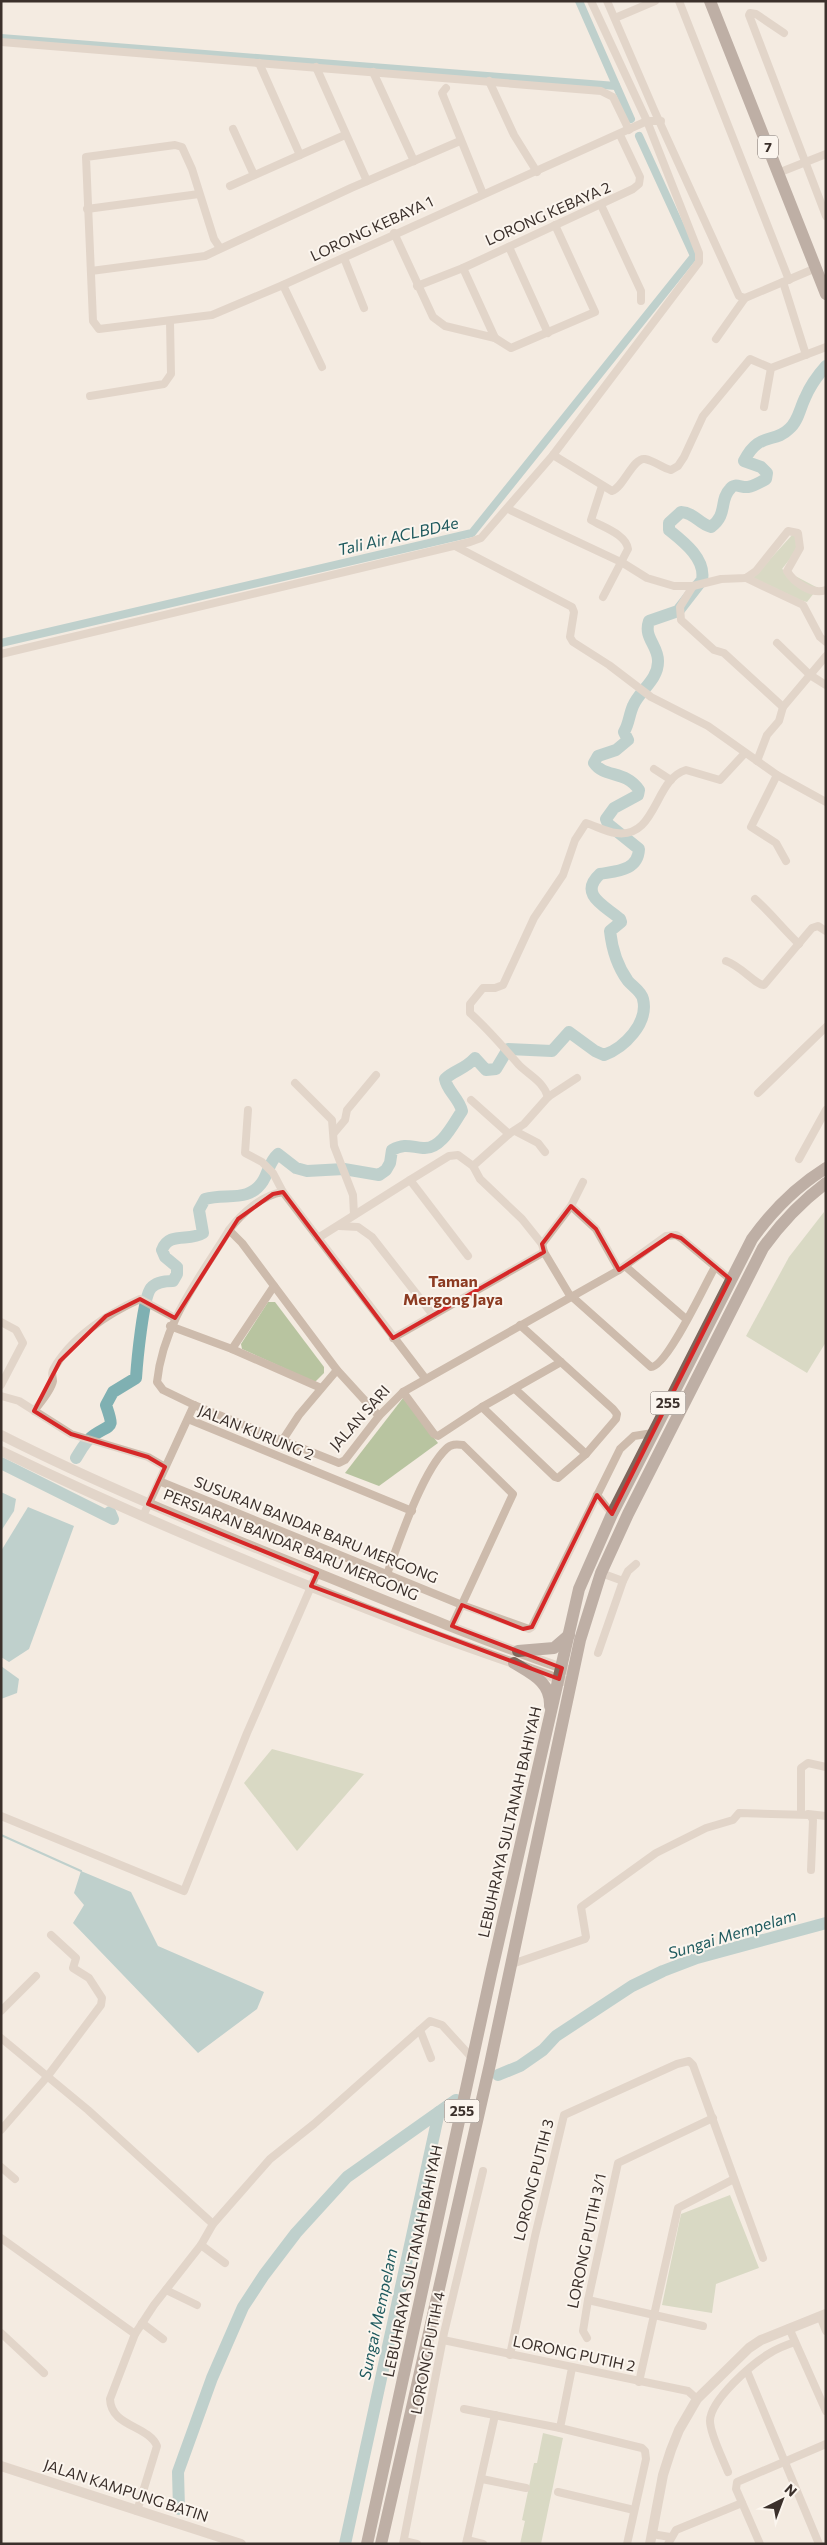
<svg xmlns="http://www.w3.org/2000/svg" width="827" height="2545" font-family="Commissioner,sans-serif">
	<rect width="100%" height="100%" fill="#f4ebe1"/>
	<g fill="#b8c4a0">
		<path d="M 793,534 L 798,537 L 800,546 L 782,569 L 818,588 L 807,602 L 795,599 L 751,580 Z"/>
		<path d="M 824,1212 L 826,1342 L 807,1373 L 746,1336 L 789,1257 Z"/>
		<path d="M 268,1302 L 275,1302 L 324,1367 L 324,1373 L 315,1382 L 242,1349 L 241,1344 Z"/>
		<path d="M 403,1398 L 438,1443 L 379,1486 L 345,1473 Z"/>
		<path d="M 272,1749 L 364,1774 L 297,1851 L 244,1783 Z"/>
		<path d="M 730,2195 L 759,2268 L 716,2284 L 712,2313 L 662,2305 L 681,2214 Z"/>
		<path d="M 543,2433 L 563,2438 L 541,2544 L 520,2544 L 525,2521 L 522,2520 L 534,2463 L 537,2463 Z"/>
	</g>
	<g fill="#7fb0b2">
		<path d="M 1,1492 L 16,1499 L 14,1511 L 1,1531 Z"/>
		<path d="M 28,1507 L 74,1526 L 29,1649 L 9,1662 L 1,1657 L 1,1551 Z"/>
		<path d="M 1,1666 L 19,1679 L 17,1693 L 1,1699 Z"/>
		<path d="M 81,1871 L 131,1892 L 158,1946 L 264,1992 L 257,2009 L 198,2053 L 73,1923 L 84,1905 L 74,1893 Z"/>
	</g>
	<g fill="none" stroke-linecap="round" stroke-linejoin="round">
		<path stroke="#7fb0b2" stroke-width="2" d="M 1,1835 L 81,1871"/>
		<g stroke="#7fb0b2" stroke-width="8">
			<path d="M 579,1 L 631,119"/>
			<path d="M 1,38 L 616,86"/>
			<path d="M 1,643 L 472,533 L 694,256 L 639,136"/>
		</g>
		<g stroke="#7fb0b2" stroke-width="12">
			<path d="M 76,1458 C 81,1450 86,1440 94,1435 C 113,1423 114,1429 106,1405 L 113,1392 L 136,1378 C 137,1363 143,1297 151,1288 C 156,1282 166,1281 173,1281 L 177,1274 L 177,1267 L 165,1257 L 162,1250 C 169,1231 189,1242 203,1233 L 199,1210 L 205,1199 C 226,1193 249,1203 263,1181 C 269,1171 269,1162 278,1154 L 296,1168 L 307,1171 L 344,1169 L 379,1175 L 386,1170 L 390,1163 L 392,1150 C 405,1143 411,1147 423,1148 C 441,1150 453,1124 462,1111 C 459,1098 447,1091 445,1079 C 454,1070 464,1070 475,1058 L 486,1070 L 496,1069 L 508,1049 L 552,1051 L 569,1032 L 595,1051 L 604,1055 C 624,1048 649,1023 643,999 C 641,991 633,987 628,981 C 617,966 612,949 610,931 L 621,922 L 620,919 C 607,907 577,895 600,874 C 616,871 638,871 639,849 L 608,824 L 606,819 L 614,808 L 638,795 L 639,790 C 626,770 604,778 594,763 L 598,756 L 616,750 L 628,740 L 624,732 C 629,724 629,715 633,706 C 639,691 658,680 658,662 C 659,646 643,638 649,621 L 678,611 L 702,580 C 706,559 684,542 669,530 L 669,523 L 681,512 C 695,513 699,524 711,527 C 728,515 719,500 730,489 C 735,482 741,488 748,487 C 754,486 761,482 766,479 L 767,473 L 761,467 L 744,461 C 759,431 774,444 789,429 C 798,422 800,408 805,398 C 810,386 817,376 826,366"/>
			<path d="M 1,1463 L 113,1519 L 110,1512"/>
			<path d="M 498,2075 L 520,2066 L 543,2050 L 556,2036 L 632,1986 L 663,1971 L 697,1958 L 826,1923"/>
			<path d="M 179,2509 L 178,2472 L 212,2378 L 243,2307 L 264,2275 L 296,2233 L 347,2177 L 439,2112"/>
			<path d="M 345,2544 L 439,2112 L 456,2100"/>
		</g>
		<g stroke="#cdbbac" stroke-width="8">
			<path d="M 607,1 L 655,112 L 739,296 L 745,298 L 816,268"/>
			<path d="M 679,1 L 789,280"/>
			<path d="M 615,18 L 655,1"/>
			<path d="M 784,33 L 756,14 L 750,13 L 749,15 L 826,216"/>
			<path d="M 1,42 L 601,91 L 613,97 L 629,130"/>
			<path d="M 259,63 L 300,155"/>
			<path d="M 316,67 L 367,181"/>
			<path d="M 373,72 L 414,161"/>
			<path d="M 489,81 L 514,135 L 537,172"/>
			<path d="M 446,88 L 442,93 L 483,194"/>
			<path d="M 233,129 L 254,175"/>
			<path d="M 778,173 L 826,154"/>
			<path d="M 230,186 L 345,135"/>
			<path d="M 601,205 L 641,291 L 641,301"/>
			<path d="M 87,209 L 199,194"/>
			<path d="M 394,233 L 433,317 L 445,326 L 495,338 L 511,348 L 595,312 L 555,225"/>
			<path d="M 509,247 L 548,333"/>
			<path d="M 220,248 L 214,239 L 192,169 L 182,147 L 175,145 L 86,157 L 93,321 L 99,329 L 212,315 L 283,285 L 647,121 L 661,121"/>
			<path d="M 344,258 L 364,308"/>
			<path d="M 463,268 L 495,338"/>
			<path d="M 91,271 L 205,256 L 351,188 L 460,141"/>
			<path d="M 783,282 L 806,355"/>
			<path d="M 283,285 L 322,367"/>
			<path d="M 417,286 L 463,268 L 633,189 L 639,184 L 640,177 L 620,135"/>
			<path d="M 716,339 L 745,298"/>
			<path d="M 90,396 L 164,384 L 171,374 L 170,322"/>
			<path d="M 764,407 L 771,368"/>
			<path d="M 553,455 L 612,491 C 624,487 633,457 645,459 C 655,461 662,468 671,470 L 678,466 L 684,457 L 703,416 L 750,359 L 771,368 L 826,347"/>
			<path d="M 602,486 L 591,520 C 602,527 626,534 628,549 L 603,597"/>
			<path d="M 508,509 L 623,563 L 647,578 L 674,586 L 693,586 L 721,579 L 746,578 L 756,571 L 788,531 L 798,533 L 800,548 L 787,571 C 794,583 812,595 826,590"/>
			<path d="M 455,546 L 572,607 L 574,612 L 570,637 L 573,642 L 609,665 L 651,697 L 708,726 L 777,775 L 826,802"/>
			<path d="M 746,578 L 803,605 L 820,637 L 826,642"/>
			<path d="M 693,586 L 680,607 L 681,620 L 714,650 L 724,653 L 783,707"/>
			<path d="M 777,643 L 810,675 L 826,685"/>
			<path d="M 1,654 L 470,542 L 481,538 L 487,531 L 553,455 L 699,262 L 699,253 L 647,121 L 591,1"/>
			<path d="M 757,761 L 767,735 L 779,721 L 783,707 L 826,656"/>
			<path d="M 654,769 L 671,780"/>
			<path d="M 777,775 L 751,827 L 776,843 L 786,861"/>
			<path d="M 755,899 C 771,913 783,929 799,944"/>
			<path d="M 726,961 C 741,966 756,985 764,985 L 812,928 L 818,926 L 826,931"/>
			<path d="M 295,1083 L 332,1120 L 334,1146 L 353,1195 L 354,1215"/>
			<path d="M 758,1093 L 826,1027"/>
			<path d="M 548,1097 C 543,1081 530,1076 519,1065 C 502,1046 490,1031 470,1013 L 470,1004 L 483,988 L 495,988 L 503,985 L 534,918 L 563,875 L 575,840 L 586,823 C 596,826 606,832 616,833 C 657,839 654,779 686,770 L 720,780 L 745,753"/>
			<path d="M 471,1100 L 509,1134"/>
			<path d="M 248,1110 L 245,1153 L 262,1162 L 273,1173 L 283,1192"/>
			<path d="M 515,1131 L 538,1143 L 545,1152"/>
			<path d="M 334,1133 L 345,1120 L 347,1110 L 376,1075"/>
			<path d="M 799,1159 L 826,1110"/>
			<path d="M 473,1166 L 509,1134 L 524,1124 L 548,1097 L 577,1078"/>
			<path d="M 410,1180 L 468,1256"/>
			<path d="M 571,1206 L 596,1229 L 619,1270"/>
			<path d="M 339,1226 L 358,1227 L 372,1237 L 433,1315"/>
			<path d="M 229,1230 L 242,1243 L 337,1370 L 379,1416"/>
			<path d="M 318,1238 L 410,1180 L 449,1156 L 458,1155 L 473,1166 L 480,1179 L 522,1219 L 542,1244 L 544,1252 L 569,1294 L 651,1367 C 667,1367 705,1284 715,1267"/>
			<path d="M 542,1244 L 571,1206 L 583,1182"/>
			<path d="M 625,1266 L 686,1319"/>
			<path d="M 1,1322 L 16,1330 L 23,1343 L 1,1385"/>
			<path d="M 170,1326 L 232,1349 L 321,1388"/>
			<path d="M 393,1338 L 544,1252"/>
			<path d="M 232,1349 L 274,1286"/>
			<path d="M 425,1378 L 283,1192 C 262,1195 242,1213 229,1230 C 199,1279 163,1323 157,1382 L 163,1390 L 194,1405 L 339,1463 L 345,1460 L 379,1416 L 403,1392 L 619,1270 L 666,1236 L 676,1235 L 681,1238 L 730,1279"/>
			<path d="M 515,1389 L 586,1454"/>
			<path d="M 403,1392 L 434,1434 L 438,1436 L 482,1407 L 561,1362"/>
			<path d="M 1,1396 L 19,1401 L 71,1434 L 148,1457 L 165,1467"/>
			<path d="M 482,1407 L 555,1477 L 558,1478 L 586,1454 L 616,1419 L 617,1414 L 613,1409 L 520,1325"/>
			<path d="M 34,1411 C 40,1403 51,1391 53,1381 C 53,1377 51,1374 53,1370 C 70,1338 109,1313 140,1299 L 175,1318"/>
			<path d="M 188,1419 L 412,1511"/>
			<path d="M 282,1441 L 299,1415 L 337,1370"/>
			<path d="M 159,1481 L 462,1605 L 529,1629 L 532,1627 L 620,1449 L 634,1436 L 653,1433"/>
			<path d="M 597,1495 L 612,1514"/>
			<path d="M 143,1516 L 194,1405"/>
			<path d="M 601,1573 L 623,1581"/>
			<path d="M 387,1574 C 399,1542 422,1472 446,1449 C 451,1444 456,1444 463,1445 L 513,1494 L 452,1626"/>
			<path d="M 598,1653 L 623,1581 L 628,1571 L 636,1564"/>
			<path d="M 801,1814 L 801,1768 L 808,1763 L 826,1767"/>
			<path d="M 808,1814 L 826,1816"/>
			<path d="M 1,1816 L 184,1891 L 247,1733 L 317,1573"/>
			<path d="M 512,1964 L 585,1939 L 586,1937 L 581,1907 L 656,1853 L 706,1828 L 733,1820 L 739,1813 L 810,1815 L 813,1820 L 811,1870"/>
			<path d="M 1,2011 L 36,1976"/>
			<path d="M 420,2030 L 431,2058"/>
			<path d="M 1,2038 L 88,2110 L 213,2224"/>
			<path d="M 1,2130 L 47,2077 L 101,2005 L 102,1998 L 89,1978 L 73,1968 L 76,1958 L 51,1935"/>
			<path d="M 1,2167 L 15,2179"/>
			<path d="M 1,2238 L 135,2334"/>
			<path d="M 201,2245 L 225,2263"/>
			<path d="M 166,2290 L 197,2305"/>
			<path d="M 588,2300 L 703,2326"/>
			<path d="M 820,2316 L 826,2331"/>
			<path d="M 142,2323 L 163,2339"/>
			<path d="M 789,2328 L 826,2411"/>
			<path d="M 1,2333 L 44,2373"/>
			<path d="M 587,2338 L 583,2331 L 588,2300 L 618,2163 L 713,2118"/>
			<path d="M 443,2340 L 688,2391 L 697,2399"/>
			<path d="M 510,2355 L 535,2236 L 564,2115 L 677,2064 L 689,2061 L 693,2065 L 763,2258"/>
			<path d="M 747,2371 L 819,2544"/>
			<path d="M 639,2382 L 678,2208 L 734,2179"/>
			<path d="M 464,2409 L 560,2428 L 642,2448 L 645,2451 L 646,2459 L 627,2544"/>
			<path d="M 560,2428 L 572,2368"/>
			<path d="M 728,2472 C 723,2459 710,2434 710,2421 C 710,2400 753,2363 770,2353 C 778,2348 786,2345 795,2342"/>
			<path d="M 482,2479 L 526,2488"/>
			<path d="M 558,2492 L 634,2510"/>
			<path d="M 137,2511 L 157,2446 C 148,2425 111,2427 110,2399 L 135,2334 L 154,2305 L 201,2245 L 213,2224 L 270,2159 L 314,2124 L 430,2021 L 442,2025 L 473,2059"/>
			<path d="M 652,2534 L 670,2537"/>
			<path d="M 467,2540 L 483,2544"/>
			<path d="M 404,2541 L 417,2544"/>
			<path d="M 403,2544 L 444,2333 L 483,2171"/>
			<path d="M 466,2544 L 495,2415"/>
			<path d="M 668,2544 L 676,2530 L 742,2503"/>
			<path d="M 760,2544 L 736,2489 L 737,2482 L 826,2444"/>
		</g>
		<g stroke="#cdbbac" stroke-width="10">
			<path d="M 1,1435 C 96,1483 194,1523 293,1563 C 384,1600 475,1638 568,1670"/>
			<path d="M 1,1451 C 135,1516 273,1573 411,1626 C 462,1646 513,1662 564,1681"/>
			<path d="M 1,2466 L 241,2544"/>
			<path d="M 650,2544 L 663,2475 L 671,2450 L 679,2430 L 697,2399 L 749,2348 L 761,2340 L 826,2314"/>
		</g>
		<g stroke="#7d675c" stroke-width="12">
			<path d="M 710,1 L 826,294"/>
			<path d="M 518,1651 L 554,1648 L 569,1635"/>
			<path d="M 514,1663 C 532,1674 551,1682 550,1706"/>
			<path d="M 367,2544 L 491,1974 L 579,1589 L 612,1514 L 752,1239 C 772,1211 797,1186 826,1168"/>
			<path d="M 381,2544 L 490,2064 L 580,1640 L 601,1573 L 628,1514 L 763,1248 C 781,1223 802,1201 826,1183"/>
		</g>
	</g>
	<path d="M0 0H827V2545H0ZM 283,1192 L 393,1338 L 544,1252 L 542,1244 L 571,1206 L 596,1229 L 619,1270 L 671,1235 L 681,1238 L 730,1279 L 612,1514 L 597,1495 L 532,1627 L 523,1629 L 462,1605 L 452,1626 L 562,1668 L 559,1679 L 311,1586 L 317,1573 L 148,1504 L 165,1467 L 148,1457 L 71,1434 L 34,1411 L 60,1361 L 106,1316 L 140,1299 L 175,1318 L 238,1219 L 273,1194 Z" fill="#f4ebe1" fill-opacity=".55" fill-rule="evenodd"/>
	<path fill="none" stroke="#d62828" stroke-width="4" stroke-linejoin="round" d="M 283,1192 L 393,1338 L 544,1252 L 542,1244 L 571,1206 L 596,1229 L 619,1270 L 671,1235 L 681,1238 L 730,1279 L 612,1514 L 597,1495 L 532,1627 L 523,1629 L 462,1605 L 452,1626 L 562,1668 L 559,1679 L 311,1586 L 317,1573 L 148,1504 L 165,1467 L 148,1457 L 71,1434 L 34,1411 L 60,1361 L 106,1316 L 140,1299 L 175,1318 L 238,1219 L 273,1194 Z"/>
	<g text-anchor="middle" stroke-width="4" stroke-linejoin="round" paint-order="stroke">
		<g fill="#fbf5ee" stroke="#756b66" stroke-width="1">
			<rect x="758" y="135.5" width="20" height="23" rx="4"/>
			<rect x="650.5" y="1391.5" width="35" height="23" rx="4"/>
			<rect x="444.5" y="2099.5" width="35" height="23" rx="4"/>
		</g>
		<g font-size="14" font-weight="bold" fill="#3b302b">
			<text x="768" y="152">7</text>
			<text x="668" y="1408">255</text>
			<text x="462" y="2116">255</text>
		</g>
		<g font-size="15" fill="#3b302b" stroke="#fbf5ee">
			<text transform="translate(548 214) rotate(-24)" y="5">LORONG KEBAYA 2</text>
			<text transform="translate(372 229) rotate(-25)" y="5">LORONG KEBAYA 1</text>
			<text transform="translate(360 1418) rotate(-48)" y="5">JALAN SARI</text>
			<text transform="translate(256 1433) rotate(22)" y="5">JALAN KURUNG 2</text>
			<text transform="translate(316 1530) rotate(22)" y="5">SUSURAN BANDAR BARU MERGONG</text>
			<text transform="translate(291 1545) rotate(22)" y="5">PERSIARAN BANDAR BARU MERGONG</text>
			<text transform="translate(510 1822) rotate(-77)" y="5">LEBUHRAYA SULTANAH BAHIYAH</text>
			<text transform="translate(534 2180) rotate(-76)" y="5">LORONG PUTIH 3</text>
			<text transform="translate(587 2241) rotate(-78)" y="5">LORONG PUTIH 3/1</text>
			<text transform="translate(413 2261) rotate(-78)" y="5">LEBUHRAYA SULTANAH BAHIYAH</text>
			<text transform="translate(428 2353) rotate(-79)" y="5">LORONG PUTIH 4</text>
			<text transform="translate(574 2354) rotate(12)" y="5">LORONG PUTIH 2</text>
			<text transform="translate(126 2491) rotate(18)" y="5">JALAN KAMPUNG BATIN</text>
		</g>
		<g font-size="16" font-style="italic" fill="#1f5a5e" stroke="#fbf5ee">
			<text transform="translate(398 536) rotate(-13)" y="6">Tali Air ACLBD4e</text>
			<text transform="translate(732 1934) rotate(-17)" y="6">Sungai Mempelam</text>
			<text transform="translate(378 2314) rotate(-78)" y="6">Sungai Mempelam</text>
		</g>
		<g font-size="16" font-weight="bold" fill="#8c3b22" stroke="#fbf5ee">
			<text x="453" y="1287">Taman<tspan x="453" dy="18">Mergong Jaya</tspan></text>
		</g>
	</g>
	<rect width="827" height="2545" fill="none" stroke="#3b302b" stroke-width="5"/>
	<g transform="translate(782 2500) rotate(42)" stroke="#fbf5ee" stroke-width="4" paint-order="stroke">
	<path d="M0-4L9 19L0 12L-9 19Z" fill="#3b302b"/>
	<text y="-8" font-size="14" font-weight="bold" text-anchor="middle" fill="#3b302b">N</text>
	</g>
</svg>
